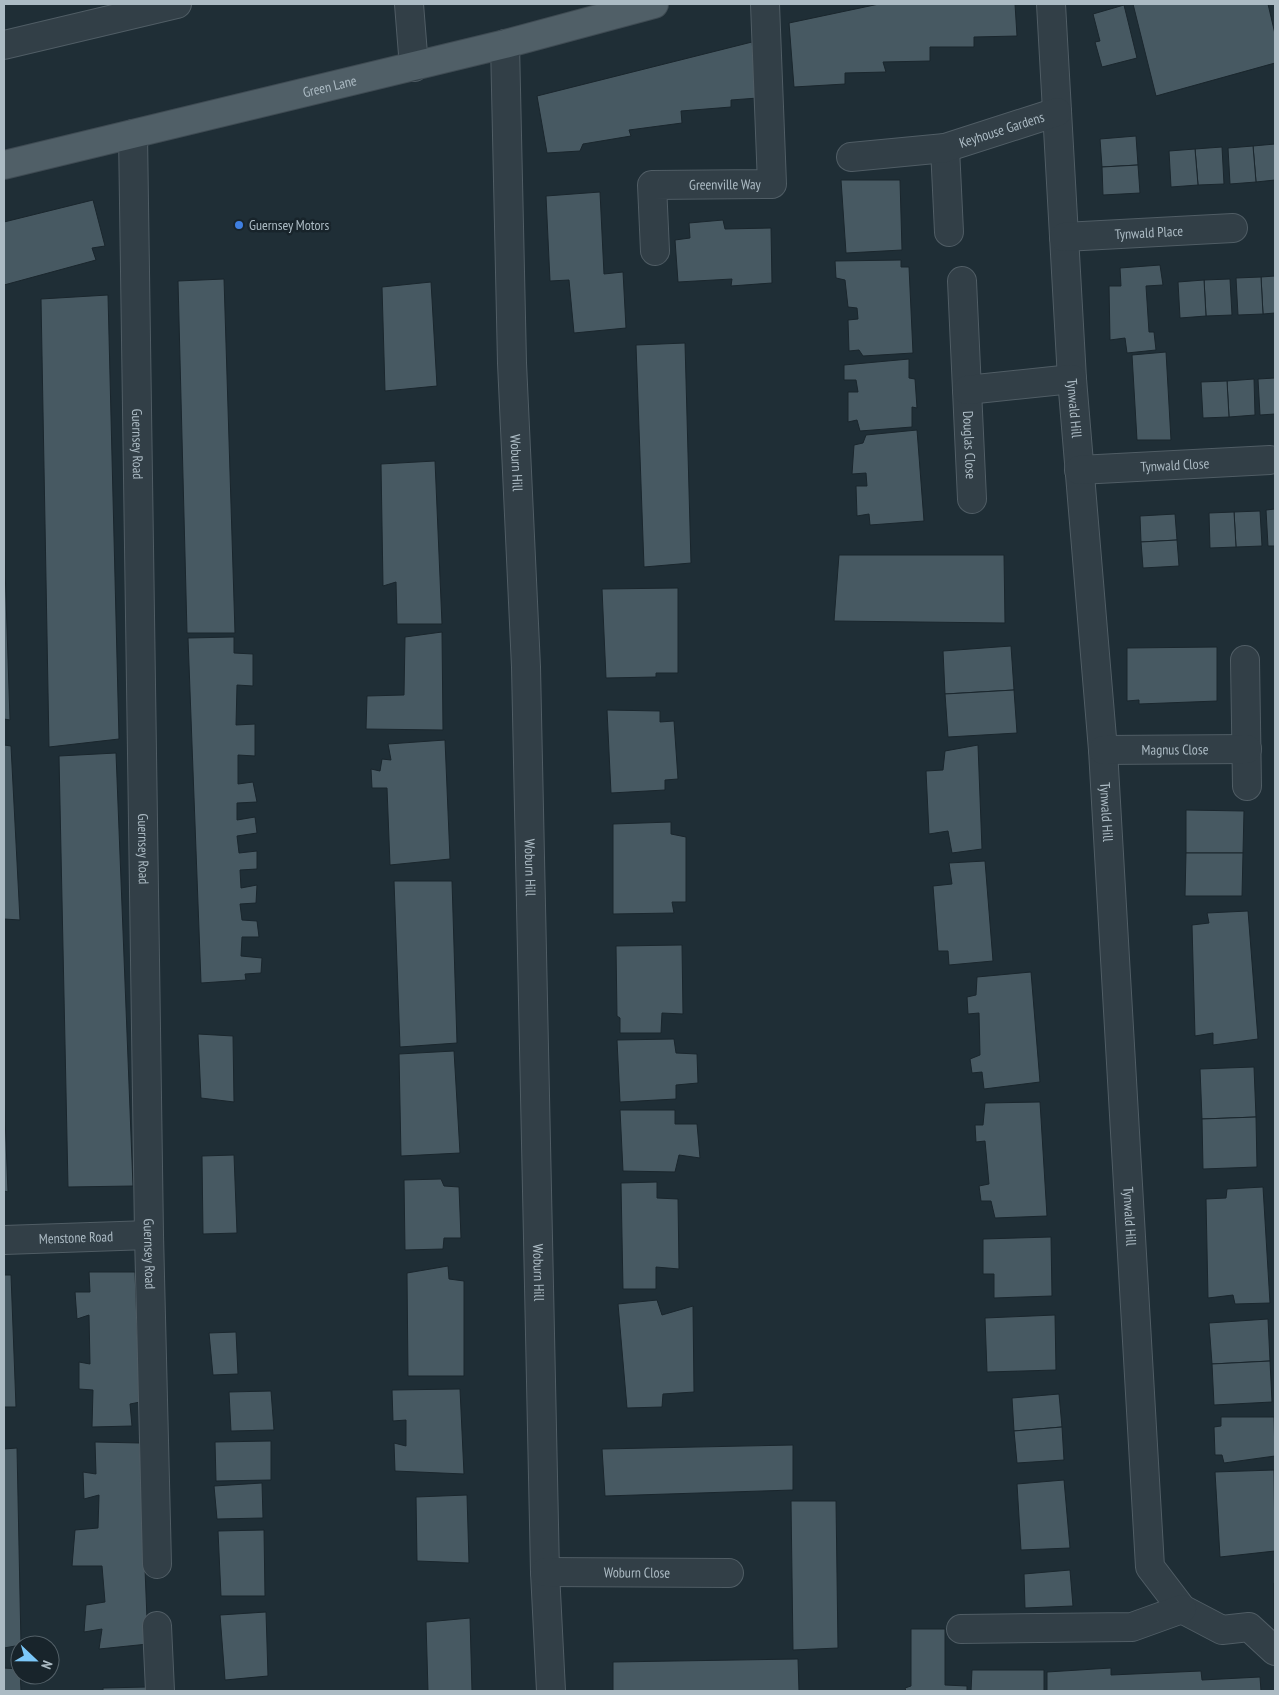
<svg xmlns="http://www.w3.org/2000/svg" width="1279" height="1695" font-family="'PT Sans Narrow',sans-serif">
	<rect width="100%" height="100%" fill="#1f2e36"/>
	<g fill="#475962" stroke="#1a262d">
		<path d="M 879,4 L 1015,4 L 1017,36 L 974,37 L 974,47 L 930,47 L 930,61 L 883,62 L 886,72 L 845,73 L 845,84 L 794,87 L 789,23 Z"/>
		<path d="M 1133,4 L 1268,4 L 1275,34 L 1275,63 L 1156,96 Z"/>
		<path d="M 1124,5 L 1137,58 L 1102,67 L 1095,42 L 1100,41 L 1093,14 Z"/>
		<path d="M 752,42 L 758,98 L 731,100 L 731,107 L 681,111 L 682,123 L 629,130 L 631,136 L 583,144 L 580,151 L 547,153 L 537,96 Z"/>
		<path d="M 1136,136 L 1138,165 L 1102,167 L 1100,139 Z"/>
		<path d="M 1275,144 L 1275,180 L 1256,182 L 1253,146 Z"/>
		<path d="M 1253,146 L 1256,182 L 1230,184 L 1228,148 Z"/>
		<path d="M 1222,147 L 1224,184 L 1198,185 L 1195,149 Z"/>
		<path d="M 1195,149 L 1198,185 L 1171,187 L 1169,151 Z"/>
		<path d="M 1138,165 L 1140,193 L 1103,195 L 1102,167 Z"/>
		<path d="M 841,180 L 900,180 L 902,250 L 846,253 Z"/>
		<path d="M 600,192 L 604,274 L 623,272 L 626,328 L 574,333 L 569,280 L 550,281 L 546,196 Z"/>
		<path d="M 93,200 L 105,246 L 92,248 L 96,260 L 4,285 L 4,222 Z"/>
		<path d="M 723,220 L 725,229 L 771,228 L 772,283 L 731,286 L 732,279 L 678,282 L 675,240 L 690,238 L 689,223 Z"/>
		<path d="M 901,260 L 901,267 L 909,267 L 913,353 L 863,356 L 859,350 L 849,351 L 848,320 L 858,319 L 857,308 L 848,307 L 845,280 L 836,278 L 835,261 Z"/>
		<path d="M 1160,265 L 1163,285 L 1146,286 L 1149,332 L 1154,332 L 1156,350 L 1127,353 L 1125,338 L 1110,340 L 1109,286 L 1121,286 L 1120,268 Z"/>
		<path d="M 1275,276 L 1275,313 L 1263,314 L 1261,277 Z"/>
		<path d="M 1261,277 L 1263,314 L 1238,315 L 1236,278 Z"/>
		<path d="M 224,279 L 235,633 L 187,633 L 178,281 Z"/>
		<path d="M 1230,279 L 1232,315 L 1206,316 L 1204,280 Z"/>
		<path d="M 1204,280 L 1206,316 L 1180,318 L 1178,282 Z"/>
		<path d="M 431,282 L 437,386 L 385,391 L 382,287 Z"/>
		<path d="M 108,295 L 119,739 L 49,747 L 41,299 Z"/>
		<path d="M 685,343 L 691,563 L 644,567 L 636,345 Z"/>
		<path d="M 1166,352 L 1171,440 L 1137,440 L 1132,355 Z"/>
		<path d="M 909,359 L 909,378 L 915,379 L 917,408 L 912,407 L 912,427 L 860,431 L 857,420 L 848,422 L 848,392 L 858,392 L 856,380 L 844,380 L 844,365 Z"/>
		<path d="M 1275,378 L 1275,414 L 1260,415 L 1258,379 Z"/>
		<path d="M 1254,379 L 1255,415 L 1229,417 L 1227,381 Z"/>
		<path d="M 1227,381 L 1229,417 L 1203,418 L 1201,382 Z"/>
		<path d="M 917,430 L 924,521 L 870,525 L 869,514 L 857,516 L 856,486 L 867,486 L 866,473 L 852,474 L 854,445 L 863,443 L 866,435 Z"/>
		<path d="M 435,461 L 442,624 L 397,624 L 396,582 L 383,586 L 381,464 Z"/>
		<path d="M 1275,509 L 1275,546 L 1268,546 L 1266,510 Z"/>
		<path d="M 1260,511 L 1262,546 L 1236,547 L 1234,512 Z"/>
		<path d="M 1234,512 L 1236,547 L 1210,548 L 1209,513 Z"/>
		<path d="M 1175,514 L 1177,540 L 1141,542 L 1140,516 Z"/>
		<path d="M 4,537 L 10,720 L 4,719 Z"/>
		<path d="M 1177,540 L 1179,566 L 1143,568 L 1141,542 Z"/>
		<path d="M 839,555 L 1004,555 L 1005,623 L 834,621 Z"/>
		<path d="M 678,588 L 678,673 L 656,673 L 656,677 L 606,678 L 602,589 Z"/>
		<path d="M 442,632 L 443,730 L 366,729 L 367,696 L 404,695 L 405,637 Z"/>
		<path d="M 234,637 L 234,653 L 253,654 L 253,686 L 237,685 L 236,725 L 255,724 L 255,756 L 238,755 L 238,784 L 253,782 L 257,802 L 237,803 L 237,820 L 255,817 L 257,833 L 237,836 L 239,853 L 257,851 L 257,869 L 240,870 L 241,888 L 257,885 L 256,903 L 240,904 L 242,920 L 257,921 L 259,937 L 242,937 L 241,956 L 262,958 L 261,973 L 245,974 L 246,980 L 201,983 L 188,638 Z"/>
		<path d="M 1011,646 L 1014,690 L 945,694 L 943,651 Z"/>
		<path d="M 1217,647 L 1217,701 L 1139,704 L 1139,700 L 1127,701 L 1127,648 Z"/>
		<path d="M 1014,690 L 1017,733 L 948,737 L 945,694 Z"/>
		<path d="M 607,710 L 660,711 L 660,722 L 674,721 L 678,779 L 665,780 L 665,790 L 611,793 Z"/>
		<path d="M 445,740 L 450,859 L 390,865 L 387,788 L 372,788 L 371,769 L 380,771 L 382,759 L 391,760 L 388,744 Z"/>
		<path d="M 4,745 L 11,746 L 20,920 L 4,919 Z"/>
		<path d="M 978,745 L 982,849 L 952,853 L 948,831 L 929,834 L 926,771 L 943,770 L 945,751 Z"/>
		<path d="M 116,753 L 133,1186 L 68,1187 L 59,756 Z"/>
		<path d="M 1186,810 L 1244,811 L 1243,853 L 1186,853 Z"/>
		<path d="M 671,822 L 671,834 L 686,837 L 686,902 L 672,902 L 674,913 L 613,914 L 613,824 Z"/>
		<path d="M 1186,853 L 1243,853 L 1242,896 L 1185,896 Z"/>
		<path d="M 985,861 L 993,961 L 949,965 L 948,951 L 938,951 L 933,886 L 952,884 L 949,863 Z"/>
		<path d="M 394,881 L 452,881 L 457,1043 L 400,1047 Z"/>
		<path d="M 1248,911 L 1258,1039 L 1213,1045 L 1213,1033 L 1195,1036 L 1192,925 L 1209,923 L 1207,913 Z"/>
		<path d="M 682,945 L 683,1014 L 662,1013 L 661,1033 L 620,1033 L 620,1018 L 617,1016 L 616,946 Z"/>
		<path d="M 1031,972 L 1040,1082 L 984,1089 L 982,1072 L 972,1073 L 970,1059 L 980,1055 L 979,1013 L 968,1014 L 967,997 L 976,995 L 977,977 Z"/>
		<path d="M 198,1034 L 233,1036 L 234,1102 L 201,1098 Z"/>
		<path d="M 674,1039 L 676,1053 L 697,1054 L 698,1083 L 676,1085 L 676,1099 L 620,1102 L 617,1040 Z"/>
		<path d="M 454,1051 L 460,1153 L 401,1156 L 399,1054 Z"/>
		<path d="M 1254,1067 L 1256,1117 L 1202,1119 L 1200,1069 Z"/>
		<path d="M 4,1092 L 8,1192 L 4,1191 Z"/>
		<path d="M 1040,1102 L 1047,1216 L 995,1218 L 991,1201 L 981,1201 L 979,1186 L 989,1184 L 985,1141 L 976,1142 L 975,1125 L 983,1125 L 985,1103 Z"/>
		<path d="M 620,1110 L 675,1110 L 675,1124 L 697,1124 L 700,1158 L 679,1155 L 675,1172 L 623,1171 Z"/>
		<path d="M 1256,1117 L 1257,1167 L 1203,1169 L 1202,1119 Z"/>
		<path d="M 234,1155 L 237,1233 L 203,1234 L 202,1156 Z"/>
		<path d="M 441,1179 L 444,1186 L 459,1187 L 461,1238 L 444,1238 L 443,1249 L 405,1250 L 404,1180 Z"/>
		<path d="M 657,1182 L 657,1198 L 678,1199 L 679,1269 L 656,1267 L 656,1289 L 623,1289 L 621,1183 Z"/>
		<path d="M 1263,1187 L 1270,1303 L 1235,1304 L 1233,1295 L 1208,1298 L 1206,1199 L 1226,1198 L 1227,1189 Z"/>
		<path d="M 1051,1237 L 1052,1296 L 994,1298 L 994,1274 L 983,1274 L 983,1239 Z"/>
		<path d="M 448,1266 L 449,1279 L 464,1281 L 464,1376 L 408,1376 L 407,1273 Z"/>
		<path d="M 89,1272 L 135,1272 L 140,1402 L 130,1404 L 132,1426 L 92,1427 L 93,1390 L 79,1389 L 79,1362 L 90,1364 L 89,1315 L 77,1319 L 75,1292 L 90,1292 Z"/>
		<path d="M 4,1275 L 11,1275 L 16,1407 L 4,1407 Z"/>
		<path d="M 657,1300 L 662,1315 L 693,1306 L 694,1392 L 663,1394 L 662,1407 L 627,1408 L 618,1304 Z"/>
		<path d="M 1055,1315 L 1056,1370 L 987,1372 L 985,1318 Z"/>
		<path d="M 1268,1319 L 1270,1361 L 1212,1364 L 1209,1323 Z"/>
		<path d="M 236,1332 L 238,1374 L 213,1375 L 209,1333 Z"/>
		<path d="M 1270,1361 L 1272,1402 L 1214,1405 L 1212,1364 Z"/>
		<path d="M 460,1389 L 464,1474 L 395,1471 L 394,1443 L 406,1446 L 406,1420 L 393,1421 L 392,1390 Z"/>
		<path d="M 271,1391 L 274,1430 L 231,1431 L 229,1392 Z"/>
		<path d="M 1059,1394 L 1062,1427 L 1014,1431 L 1012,1398 Z"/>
		<path d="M 1221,1417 L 1274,1417 L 1275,1456 L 1224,1463 L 1222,1455 L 1215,1455 L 1214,1427 L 1221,1426 Z"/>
		<path d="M 1062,1427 L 1064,1460 L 1017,1463 L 1014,1431 Z"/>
		<path d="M 271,1441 L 271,1480 L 216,1481 L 215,1442 Z"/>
		<path d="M 95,1442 L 140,1443 L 148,1644 L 99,1649 L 102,1629 L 84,1632 L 86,1605 L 105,1602 L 102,1566 L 72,1566 L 75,1530 L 98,1528 L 99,1495 L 84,1499 L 83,1472 L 96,1474 Z"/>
		<path d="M 793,1445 L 793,1490 L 605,1496 L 602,1449 Z"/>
		<path d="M 17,1448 L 21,1645 L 4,1648 L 4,1449 Z"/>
		<path d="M 1274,1470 L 1275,1551 L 1220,1557 L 1215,1472 Z"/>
		<path d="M 1064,1480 L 1070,1548 L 1021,1550 L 1017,1484 Z"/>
		<path d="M 262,1483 L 263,1518 L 217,1519 L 214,1486 Z"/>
		<path d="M 467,1495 L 469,1563 L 417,1561 L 416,1497 Z"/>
		<path d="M 791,1501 L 836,1501 L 838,1648 L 793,1650 Z"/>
		<path d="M 264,1530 L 265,1596 L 221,1596 L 218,1531 Z"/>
		<path d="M 1070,1570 L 1073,1606 L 1025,1608 L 1024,1574 Z"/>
		<path d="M 1274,1583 L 1275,1635 L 1274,1635 Z"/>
		<path d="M 266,1612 L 268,1676 L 225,1680 L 220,1615 Z"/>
		<path d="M 470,1618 L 472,1691 L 428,1691 L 426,1622 Z"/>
		<path d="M 911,1629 L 945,1629 L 945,1685 L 967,1686 L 967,1691 L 906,1691 L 905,1688 L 911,1686 Z"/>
		<path d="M 798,1659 L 799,1691 L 613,1691 L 613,1662 Z"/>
		<path d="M 4,1668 L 20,1669 L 21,1691 L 4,1691 Z"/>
		<path d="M 1111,1668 L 1111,1675 L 1201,1671 L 1202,1680 L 1260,1677 L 1261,1691 L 1047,1691 L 1047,1672 Z"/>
		<path d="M 972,1670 L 1044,1670 L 1044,1691 L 971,1691 Z"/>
		<path d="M 147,1687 L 147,1691 L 103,1691 L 103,1688 Z"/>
	</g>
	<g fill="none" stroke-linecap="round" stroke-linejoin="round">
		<g stroke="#505d65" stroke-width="30">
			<g id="minor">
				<path d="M 409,4 L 414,67"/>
				<path id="s1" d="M 1051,4 L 1072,379 L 1103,750 L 1150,1567 L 1182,1609 L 1222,1630 L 1249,1627 L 1275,1651"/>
				<path id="s2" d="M 505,44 L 512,363 L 526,667 L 545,1572 L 551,1691"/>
				<path d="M 4,45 L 177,4"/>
				<path id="s3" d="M 133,134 L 149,1235 L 157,1564"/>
				<path d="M 945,148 L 949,232"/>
				<path id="s4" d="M 851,157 L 945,148 L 1057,112"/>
				<path id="s5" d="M 1064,237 L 1233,228"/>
				<path id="s6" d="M 655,251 L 652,185 L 772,184 L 765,4"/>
				<path id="s7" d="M 962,281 L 972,499"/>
				<path d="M 967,390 L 1072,379"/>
				<path id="s8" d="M 1079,470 L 1270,460"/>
				<path d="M 1245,660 L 1247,786"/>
				<path id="s9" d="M 1103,750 L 1247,749"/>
				<path id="s10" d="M 4,1240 L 149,1235"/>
				<path id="s11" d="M 545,1572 L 729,1573"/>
				<path d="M 157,1626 L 160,1691"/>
				<path d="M 961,1629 L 1132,1627 L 1182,1609"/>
			</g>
		</g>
		<g stroke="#3f4b53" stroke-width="30">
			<g id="major">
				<path id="s12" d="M 4,165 L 505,44 L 654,4"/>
			</g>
		</g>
		<use href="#minor" stroke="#323f47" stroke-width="28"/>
		<use href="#major" stroke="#505f67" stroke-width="28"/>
	</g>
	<circle fill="#3f7fe0" stroke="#18242b" stroke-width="2" cx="239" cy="225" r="5"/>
	<g text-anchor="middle" stroke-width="5" stroke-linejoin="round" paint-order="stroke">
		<g font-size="14" fill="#acbbc4" stroke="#18242b">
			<text dy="5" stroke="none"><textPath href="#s12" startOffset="335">Green Lane</textPath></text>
			<text dy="5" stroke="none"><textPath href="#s4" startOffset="154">Keyhouse Gardens</textPath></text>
			<text dy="5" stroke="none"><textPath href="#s6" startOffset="139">Greenville Way</textPath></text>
			<text dy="5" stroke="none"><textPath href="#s5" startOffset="85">Tynwald Place</textPath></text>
			<text dy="5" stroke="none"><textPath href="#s1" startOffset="405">Tynwald Hill</textPath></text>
			<text dy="5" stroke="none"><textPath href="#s3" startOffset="310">Guernsey Road</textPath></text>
			<text dy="5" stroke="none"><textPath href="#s7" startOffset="164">Douglas Close</textPath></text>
			<text dy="5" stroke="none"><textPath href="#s2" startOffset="419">Woburn Hill</textPath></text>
			<text dy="5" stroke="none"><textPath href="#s8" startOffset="96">Tynwald Close</textPath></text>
			<text dy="5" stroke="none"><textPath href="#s9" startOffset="72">Magnus Close</textPath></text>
			<text dy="5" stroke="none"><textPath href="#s1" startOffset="810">Tynwald Hill</textPath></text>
			<text dy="5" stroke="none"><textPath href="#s3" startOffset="715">Guernsey Road</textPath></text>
			<text dy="5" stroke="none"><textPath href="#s2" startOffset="824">Woburn Hill</textPath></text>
			<text dy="5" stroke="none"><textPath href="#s1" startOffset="1215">Tynwald Hill</textPath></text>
			<text dy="5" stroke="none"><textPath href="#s10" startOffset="72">Menstone Road</textPath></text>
			<text dy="5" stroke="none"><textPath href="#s3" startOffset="1120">Guernsey Road</textPath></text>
			<text dy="5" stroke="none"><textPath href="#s2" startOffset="1229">Woburn Hill</textPath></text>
			<text dy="5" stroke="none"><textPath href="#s11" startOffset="92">Woburn Close</textPath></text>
		</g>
		<g font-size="14" fill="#acbbc4" stroke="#18242b" text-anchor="start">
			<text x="249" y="230">Guernsey Motors</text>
		</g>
	</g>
	<rect width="1279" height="1695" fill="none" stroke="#acbbc4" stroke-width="10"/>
	<g transform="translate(35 1660) rotate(112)"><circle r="24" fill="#18242b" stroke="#536068"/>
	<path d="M0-4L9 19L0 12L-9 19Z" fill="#7cc8f9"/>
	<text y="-8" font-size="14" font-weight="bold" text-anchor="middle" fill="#acbbc4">N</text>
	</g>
</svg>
